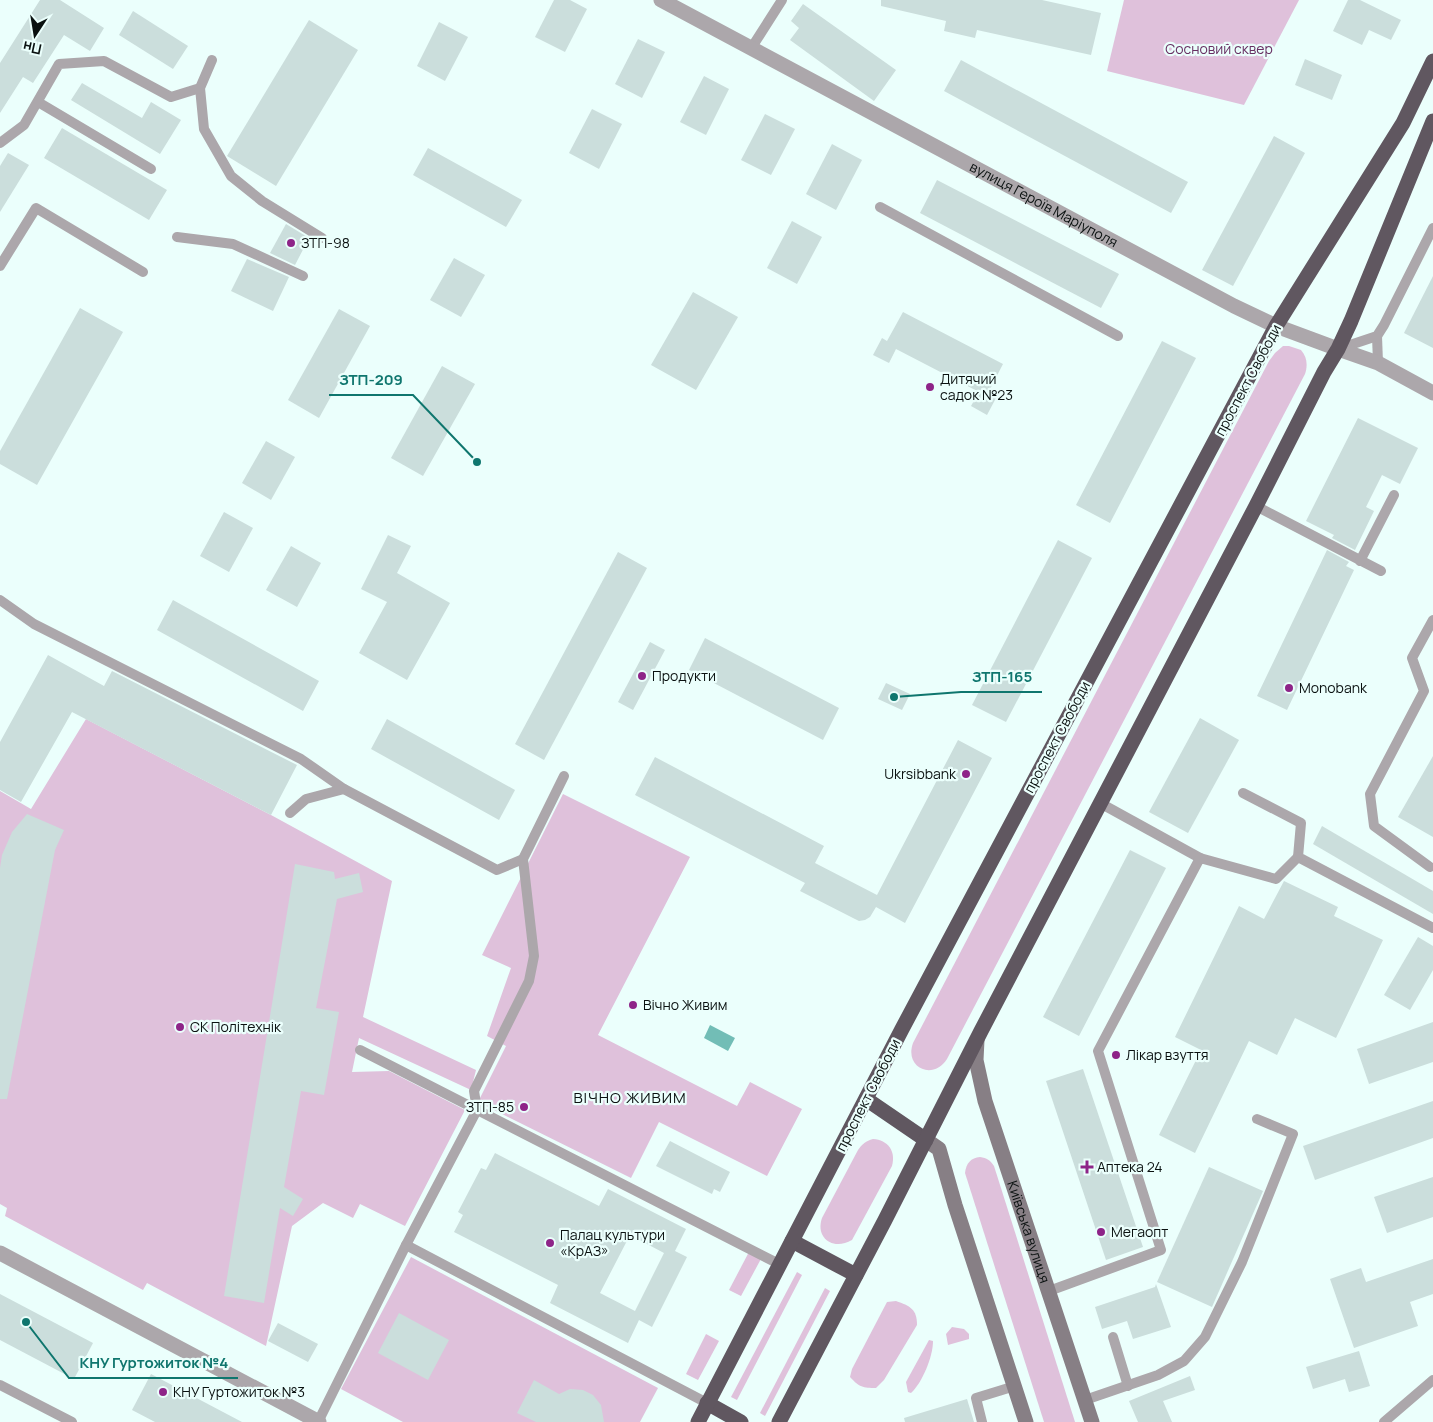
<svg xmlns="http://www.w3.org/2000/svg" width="1433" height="1422" font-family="Manrope,sans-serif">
	<rect width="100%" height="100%" fill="#ebfffc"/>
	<g fill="#dfc1db">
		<path d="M 1124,0 L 1299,0 L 1244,105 L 1107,71 Z"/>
		<path d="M 1283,346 L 1289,346 L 1301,350 C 1307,357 1308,365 1305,374 L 947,1059 C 933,1081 904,1068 913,1043 L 1269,361 L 1275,353 Z"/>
		<path d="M 86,719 L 271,815 L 392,881 L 363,1017 L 476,1070 L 471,1090 L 359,1038 L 352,1072 L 389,1071 L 465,1110 L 405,1226 L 360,1204 L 353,1218 L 323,1203 L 292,1226 L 266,1346 L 147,1283 L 143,1290 L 5,1216 L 7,1208 L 0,1204 L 0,791 L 31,809 Z"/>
		<path d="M 563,794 L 690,857 L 598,1035 L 737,1106 L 750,1082 L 802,1109 L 767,1176 L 659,1122 L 631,1178 L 478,1102 L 506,1046 L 487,1036 L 511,968 L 482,955 Z"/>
		<path d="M 873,1139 C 888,1140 896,1151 892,1166 L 852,1240 C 833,1251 815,1238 822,1218 L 858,1150 C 862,1144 866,1141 873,1139 Z"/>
		<path d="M 980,1157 C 987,1158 990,1160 994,1166 L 1075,1422 L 1044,1422 L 965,1173 C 966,1163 971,1158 980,1157 Z"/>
		<path d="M 750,1250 L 762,1257 L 741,1296 L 729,1290 Z"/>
		<path d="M 411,1257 L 658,1388 L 640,1422 L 403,1422 L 341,1389 Z"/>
		<path d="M 797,1272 L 802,1275 L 737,1400 L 731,1397 Z"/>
		<path d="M 825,1288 L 830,1291 L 765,1416 L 760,1413 Z"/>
		<path d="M 896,1301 C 910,1306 917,1309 917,1325 L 884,1380 L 876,1388 C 863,1388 859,1387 850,1377 L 852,1369 L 887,1302 Z"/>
		<path d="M 952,1327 L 964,1329 L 969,1334 L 969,1339 L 948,1345 L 946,1334 Z"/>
		<path d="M 706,1334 L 719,1341 L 698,1380 L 686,1374 Z"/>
		<path d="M 929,1340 L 933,1341 C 933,1357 922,1383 911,1393 L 908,1392 L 906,1382 Z"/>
	</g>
	<path fill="#72bdb6" d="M 710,1025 L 735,1038 L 728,1051 L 704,1038 Z"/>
	<g fill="#cbdedc" fill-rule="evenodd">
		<path d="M 40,0 L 60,0 L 104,28 L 90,51 L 64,35 L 33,83 L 23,77 L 0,113 L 0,63 Z"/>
		<path d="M 554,0 L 570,0 L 587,9 L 565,52 L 535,37 Z"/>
		<path d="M 881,0 L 1042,0 L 1101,13 L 1091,55 L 977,30 L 975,38 L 944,31 L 946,21 L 881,6 Z"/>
		<path d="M 1348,0 L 1360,0 L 1401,20 L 1391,40 L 1369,30 L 1362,45 L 1333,31 Z"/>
		<path d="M 803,4 L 896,70 L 874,101 L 790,40 L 799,28 L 791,21 Z"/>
		<path d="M 133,11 L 188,46 L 173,69 L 119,35 Z"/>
		<path d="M 309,20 L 358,50 L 276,186 L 227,156 Z"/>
		<path d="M 439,22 L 468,37 L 445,81 L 417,66 Z"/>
		<path d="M 638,39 L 665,52 L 642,98 L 615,84 Z"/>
		<path d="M 1305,59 L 1342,75 L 1332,100 L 1295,85 Z"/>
		<path d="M 961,60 L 1188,182 L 1171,213 L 944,91 Z"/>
		<path d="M 704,76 L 729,89 L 706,135 L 680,122 Z"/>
		<path d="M 82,83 L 142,118 L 151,102 L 181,120 L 160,154 L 71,100 Z"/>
		<path d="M 592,109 L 622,124 L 599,169 L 569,153 Z"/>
		<path d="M 765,114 L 795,129 L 771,175 L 741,160 Z"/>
		<path d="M 62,128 L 167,190 L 149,220 L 44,158 Z"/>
		<path d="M 1274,136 L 1305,153 L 1233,286 L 1202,270 Z"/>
		<path d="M 832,144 L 862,160 L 836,210 L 806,194 Z"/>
		<path d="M 428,148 L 522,200 L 506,227 L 413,175 Z"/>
		<path d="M 8,153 L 29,165 L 0,212 L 0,166 Z"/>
		<path d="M 937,180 L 1119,274 L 1101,308 L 920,213 Z"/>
		<path d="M 792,221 L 822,237 L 797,284 L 767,268 Z"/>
		<path d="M 286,224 L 309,238 L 295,265 L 270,253 Z"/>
		<path d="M 454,258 L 485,275 L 461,317 L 430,300 Z"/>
		<path d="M 247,259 L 289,277 L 273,311 L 231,291 Z"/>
		<path d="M 1433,276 L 1433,348 L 1404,333 Z"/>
		<path d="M 693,292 L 738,317 L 696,390 L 651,365 Z"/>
		<path d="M 80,308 L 123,332 L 37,485 L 0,464 L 0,451 Z"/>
		<path d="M 339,309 L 370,326 L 319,418 L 288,400 Z"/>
		<path d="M 903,312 L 1003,364 L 988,393 L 996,398 L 987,415 L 971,406 L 979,392 L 896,349 L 889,363 L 873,355 L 882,338 L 887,341 Z"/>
		<path d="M 1162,341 L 1196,358 L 1110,523 L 1076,505 Z"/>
		<path d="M 442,366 L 475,384 L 423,476 L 391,458 Z"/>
		<path d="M 1358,418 L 1418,448 L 1400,484 L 1382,475 L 1366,507 L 1374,511 L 1355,550 L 1332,538 L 1334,535 L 1306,521 Z"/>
		<path d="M 266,441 L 295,457 L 271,500 L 242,483 Z"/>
		<path d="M 224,512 L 253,528 L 229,572 L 200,556 Z"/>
		<path d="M 388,535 L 411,546 L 397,573 L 450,603 L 407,680 L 359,653 L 387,602 L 361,589 Z"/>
		<path d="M 1058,540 L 1092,558 L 1006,722 L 972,705 Z"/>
		<path d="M 291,546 L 321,563 L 297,607 L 266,590 Z"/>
		<path d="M 1327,550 L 1349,562 L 1346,566 L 1354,570 L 1287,710 L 1257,696 Z"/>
		<path d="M 618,552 L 647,568 L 544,760 L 515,744 Z"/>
		<path d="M 173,600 L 319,681 L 303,711 L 157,630 Z"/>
		<path d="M 705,638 L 839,708 L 823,740 L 689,670 Z"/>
		<path d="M 650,642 L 665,650 L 633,710 L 618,702 Z"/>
		<path d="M 48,655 L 104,686 L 112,671 L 297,765 L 271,815 L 72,712 L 21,802 L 0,790 L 0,742 Z"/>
		<path d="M 886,683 L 910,694 L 902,710 L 878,699 Z"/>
		<path d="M 1200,718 L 1239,740 L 1188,833 L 1149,812 Z"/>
		<path d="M 387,719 L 515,790 L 499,820 L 371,749 Z"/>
		<path d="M 958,740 L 992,758 L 905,923 L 876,907 L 870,917 L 865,920 L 859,921 L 853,918 L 800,891 L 805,883 L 635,795 L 655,757 L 824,846 L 815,863 L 877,895 Z"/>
		<path d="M 1433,756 L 1433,837 L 1398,817 Z"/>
		<path d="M 27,814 L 64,830 L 55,850 L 7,1099 L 0,1099 L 0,868 L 2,855 L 12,832 Z"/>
		<path d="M 1322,826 L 1433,891 L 1433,914 L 1313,844 Z"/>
		<path d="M 1130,850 L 1166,868 L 1079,1036 L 1043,1017 Z"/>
		<path d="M 295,864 L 334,872 L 335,879 L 359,873 L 363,892 L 337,899 L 316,1008 L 339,1012 L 324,1095 L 301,1091 L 284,1187 L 303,1199 L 293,1216 L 280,1208 L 264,1303 L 224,1296 Z"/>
		<path d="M 1284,881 L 1338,907 L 1334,916 L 1383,940 L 1336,1038 L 1295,1018 L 1277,1055 L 1249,1041 L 1195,1153 L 1159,1135 L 1201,1050 L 1175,1037 L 1239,906 L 1264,919 Z"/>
		<path d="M 1418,937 L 1433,946 L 1433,970 L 1410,1010 L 1384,995 Z"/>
		<path d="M 1433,1022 L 1433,1062 L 1369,1084 L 1357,1049 Z"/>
		<path d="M 1083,1069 L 1143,1247 L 1106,1260 L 1046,1081 Z"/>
		<path d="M 1433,1101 L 1433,1138 L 1315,1180 L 1303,1146 Z"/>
		<path d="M 670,1141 L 730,1172 L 720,1192 L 714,1189 L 712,1194 L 656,1166 Z"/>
		<path d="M 495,1153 L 599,1206 L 608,1189 L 686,1229 L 675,1251 L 687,1257 L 652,1327 L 639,1320 L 628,1343 L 550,1303 L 558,1285 L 454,1232 L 463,1215 L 458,1212 L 481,1168 L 486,1170 ZM 630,1235 L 664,1253 L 635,1311 L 600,1293 Z"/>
		<path d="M 1209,1167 L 1263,1191 L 1212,1307 L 1157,1282 Z"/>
		<path d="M 1433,1177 L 1433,1217 L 1387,1233 L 1374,1197 Z"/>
		<path d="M 1433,1259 L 1433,1294 L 1410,1302 L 1418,1326 L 1354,1348 L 1330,1279 L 1361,1268 L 1366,1282 Z"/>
		<path d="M 1156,1284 L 1171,1327 L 1133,1339 L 1127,1321 L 1102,1329 L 1095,1307 L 1155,1287 Z"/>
		<path d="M 0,1294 L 93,1343 L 74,1379 L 0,1340 Z"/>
		<path d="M 399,1313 L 449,1340 L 428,1380 L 378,1353 Z"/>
		<path d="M 278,1323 L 318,1344 L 308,1362 L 268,1341 Z"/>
		<path d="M 1359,1351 L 1370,1386 L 1349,1392 L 1345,1379 L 1313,1389 L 1306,1367 Z"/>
		<path d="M 151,1374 L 242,1422 L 155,1422 L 132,1410 Z"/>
		<path d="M 1190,1376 L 1195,1390 L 1163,1401 L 1172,1422 L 1138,1422 L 1129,1401 Z"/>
		<path d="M 534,1380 L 559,1394 L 570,1389 L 583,1390 L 593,1395 L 601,1405 L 604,1422 L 536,1422 L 517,1413 Z"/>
		<path d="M 967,1399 L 974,1422 L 905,1422 L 904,1418 Z"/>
	</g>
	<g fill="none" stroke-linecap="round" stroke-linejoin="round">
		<g stroke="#aca7ab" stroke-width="10">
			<path d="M 752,47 L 782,0"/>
			<path d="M 212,60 L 200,88 L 204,129 L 231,176 L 262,201 L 322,238"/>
			<path d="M 38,102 L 151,169"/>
			<path d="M 0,143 L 24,125 L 59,64 L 104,61 L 171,97 L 200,88"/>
			<path d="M 880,207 L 1118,336"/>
			<path d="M 177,237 L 233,244 L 303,276"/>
			<path d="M 0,266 L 36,208 L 143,272"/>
			<path d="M 1377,336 L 1378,363"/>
			<path d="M 1338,349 L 1377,336 L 1384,325 L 1433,228"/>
			<path d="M 1256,506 L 1381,571"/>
			<path d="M 1360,561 L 1394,495"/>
			<path d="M 0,600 L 34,624 L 301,759 L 344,789 L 497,870 L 523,859"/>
			<path d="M 1243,793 L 1301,823 L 1298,857 L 1433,928"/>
			<path d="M 1100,803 L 1200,858"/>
			<path d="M 290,813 L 306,799 L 344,789"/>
			<path d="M 1430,867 L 1374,826 L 1370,794 L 1424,691 L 1412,658 L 1433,620"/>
			<path d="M 360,1050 L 779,1264"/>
			<path d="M 406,1245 L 707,1403"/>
			<path d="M 1049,1291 L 1161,1250 L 1098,1051 L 1200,858 L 1276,879 L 1298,857"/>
			<path d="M 1113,1337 L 1128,1386"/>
			<path d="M 0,1385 L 72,1422"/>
			<path d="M 1085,1400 L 1158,1375 L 1184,1361 L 1205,1337 L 1242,1262 L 1293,1134 L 1257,1119"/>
			<path d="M 318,1422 L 406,1245 L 477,1110 L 474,1091 L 529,981 L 534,956 L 523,859 L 564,776"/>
			<path d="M 982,1422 L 976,1398 L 1015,1386"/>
			<path d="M 1384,1422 L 1433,1380"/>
		</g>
		<g stroke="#aca7ab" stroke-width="15">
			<path id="s1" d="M 661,0 L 1234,306 L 1276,326 L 1338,349"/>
			<path d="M 0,1253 L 319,1422"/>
		</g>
		<path stroke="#aca7ab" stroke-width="15" d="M 1338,349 L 1378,363 L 1433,393"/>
		<g stroke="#877f85" stroke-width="15">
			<path id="s2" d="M 977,1040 L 976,1060 L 985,1101 L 1092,1422"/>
			<path d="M 926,1140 L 939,1149 L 955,1205 L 1026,1422"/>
		</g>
		<g stroke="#605760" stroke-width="15">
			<path d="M 866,1099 L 926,1140"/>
			<path d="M 792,1241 L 856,1275"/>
			<path d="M 707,1403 L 741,1422"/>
			<path d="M 698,1422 L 902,1029 L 1276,326 L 1403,123 L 1433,61"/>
			<path d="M 779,1422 L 885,1220 L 981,1031 L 1256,506 L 1324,372 L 1338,349 L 1351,321 L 1433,121"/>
		</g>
	</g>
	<g fill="#8e2488" stroke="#ebfffc" stroke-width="2">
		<circle cx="291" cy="243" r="5"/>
		<circle cx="930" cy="387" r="5"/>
		<circle cx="642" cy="676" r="5"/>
		<circle cx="1289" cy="688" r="5"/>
		<circle cx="966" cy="774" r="5"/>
		<circle cx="633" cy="1005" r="5"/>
		<circle cx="180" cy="1027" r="5"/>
		<circle cx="1116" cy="1055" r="5"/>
		<circle cx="524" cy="1107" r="5"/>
		<path d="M1084.5 1159.5h5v5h5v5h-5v5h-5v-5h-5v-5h5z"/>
		<circle cx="1101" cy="1232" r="5"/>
		<circle cx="550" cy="1243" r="5"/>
		<circle cx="163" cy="1392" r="5"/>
	</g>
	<g text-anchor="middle" stroke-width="4.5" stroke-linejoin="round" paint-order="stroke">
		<g font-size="14" fill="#672f62" stroke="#ebfffc">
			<text x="1219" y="54">Сосновий сквер</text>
		</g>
		<g font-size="14" fill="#0a1110" stroke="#ebfffc">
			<text dy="5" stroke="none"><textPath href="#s1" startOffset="434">вулиця Героїв Маріуполя</textPath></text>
			<text transform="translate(1248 380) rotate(-62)" y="5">проспект Свободи</text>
			<text transform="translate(1057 737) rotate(-62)" y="5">проспект Свободи</text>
			<text transform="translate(868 1095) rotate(-63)" y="5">проспект Свободи</text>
			<text dy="5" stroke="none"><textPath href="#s2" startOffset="200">Київська вулиця</textPath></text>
		</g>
		<g font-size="14" fill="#0a1110" stroke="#ebfffc" text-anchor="start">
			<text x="301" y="248">ЗТП-98</text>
			<text x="940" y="384">Дитячий<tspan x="940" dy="16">садок №23</tspan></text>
			<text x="652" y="681">Продукти</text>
			<text x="1299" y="693">Monobank</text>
			<text x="956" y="779" text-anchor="end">Ukrsibbank</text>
			<text x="643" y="1010">Вічно Живим</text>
			<text x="190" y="1032">СК Політехнік</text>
			<text x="1126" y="1060">Лікар взуття</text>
			<text x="514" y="1112" text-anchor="end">ЗТП-85</text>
			<text x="1097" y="1172">Аптека 24</text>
			<text x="1111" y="1237">Мегаопт</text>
			<text x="560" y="1240">Палац культури<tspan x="560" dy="16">«КрАЗ»</tspan></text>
			<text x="173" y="1397">КНУ Гуртожиток №3</text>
		</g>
		<g font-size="15" letter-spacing="1" fill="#0a1110" stroke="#ebfffc">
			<text x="630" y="1103">ВІЧНО ЖИВИМ</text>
		</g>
	</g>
	<path fill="none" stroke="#0f766e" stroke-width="2" d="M477 462L413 395H329M894 697L961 692H1042M26 1322L69 1378H238"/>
	<g fill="#0f766e" stroke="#ebfffc" stroke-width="2">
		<circle cx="477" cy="462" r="5"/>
		<circle cx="894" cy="697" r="5"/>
		<circle cx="26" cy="1322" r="5"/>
	</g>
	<g font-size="15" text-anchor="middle" font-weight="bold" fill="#0f766e" stroke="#ebfffc" stroke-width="4.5" stroke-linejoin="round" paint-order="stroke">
		<text x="371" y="385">ЗТП-209</text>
		<text x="1002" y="682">ЗТП-165</text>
		<text x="154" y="1368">КНУ Гуртожиток №4</text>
	</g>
	<g transform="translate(35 35) rotate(192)" stroke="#ebfffc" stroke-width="4" paint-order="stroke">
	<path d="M0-4L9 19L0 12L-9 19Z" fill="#0a1110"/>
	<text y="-8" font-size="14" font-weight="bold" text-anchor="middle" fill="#0a1110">Пн</text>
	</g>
</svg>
